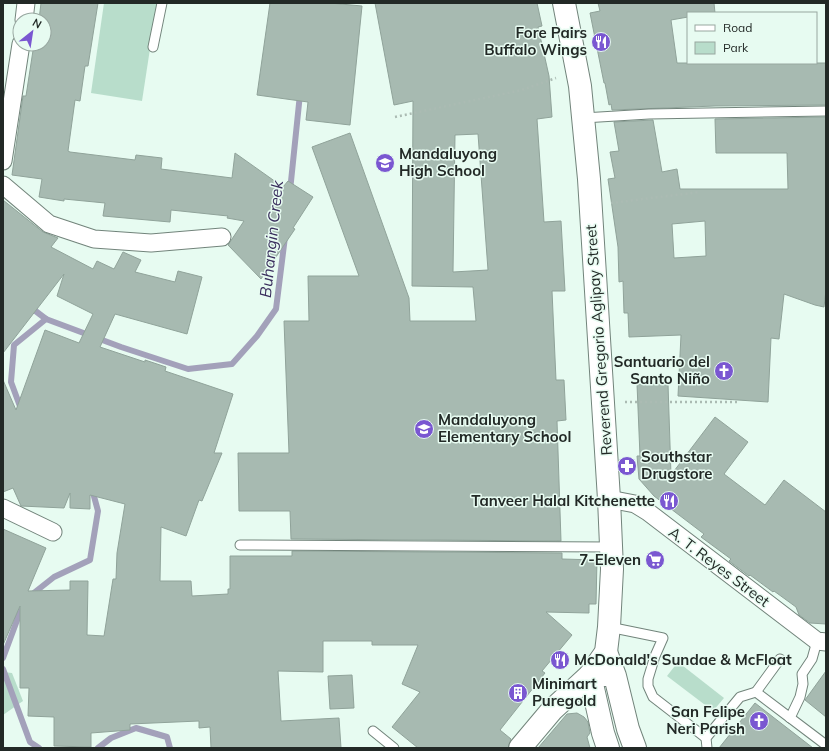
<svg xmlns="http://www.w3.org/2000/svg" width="829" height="751" font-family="Mulish,sans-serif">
	<rect width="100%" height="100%" fill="#e7fbf1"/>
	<g fill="#b8ddcb">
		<path d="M 104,3 L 157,3 L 142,101 L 91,93 Z"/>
		<path d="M 678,662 L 724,698 L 713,711 L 667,676 Z"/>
		<path d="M 3,672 L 12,673 L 23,701 L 3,715 Z"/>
	</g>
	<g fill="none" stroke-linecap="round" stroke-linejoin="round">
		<g stroke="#a3a1ba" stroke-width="6">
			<path d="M 290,191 L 300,94"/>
			<path d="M 29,306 L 46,319 L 121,347 L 188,369 L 232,364 L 257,336 L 276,309 L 285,237"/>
			<path d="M 21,409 L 11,382 L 14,345 L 46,319"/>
			<path d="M 30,596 L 54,577 L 90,560 L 98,511 L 92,489"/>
			<path d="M 3,658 L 19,615 L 24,606"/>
			<path d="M 3,669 L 30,742 L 39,748"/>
			<path d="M 98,748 L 111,738 L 136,728 L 167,737 L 170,748"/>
		</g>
	</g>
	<g fill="#a7bab1" stroke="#90a39a" fill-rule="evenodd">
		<path d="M 41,3 L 98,3 L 88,66 L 85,66 L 80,101 L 75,100 L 68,151 L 70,152 L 135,160 L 136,155 L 162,158 L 161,169 L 232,178 L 235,153 L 283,187 L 288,181 L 313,197 L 293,228 L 295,229 L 261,279 L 228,245 L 244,221 L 227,218 L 228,216 L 171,210 L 170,222 L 103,216 L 105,203 L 64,199 L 64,201 L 39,197 L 42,179 L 12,175 L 23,96 L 26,96 L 34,44 L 44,44 L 44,20 L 39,20 Z"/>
		<path d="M 270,3 L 330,3 L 362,6 L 350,125 L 306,120 L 308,102 L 257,95 Z"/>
		<path d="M 375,3 L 537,3 L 542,26 L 538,27 L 549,76 L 552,117 L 537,119 L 544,222 L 561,221 L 565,291 L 552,291 L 556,380 L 564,380 L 566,420 L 557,421 L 561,541 L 291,539 L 290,511 L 239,511 L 238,453 L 289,453 L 284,321 L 309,321 L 308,276 L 359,276 L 312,147 L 350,133 L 409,298 L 410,321 L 476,321 L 473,287 L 412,286 L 413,101 L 394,105 ZM 478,134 L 488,270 L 453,272 L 455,135 Z"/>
		<path d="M 598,3 L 714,3 L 715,13 L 688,13 L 688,17 L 671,20 L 677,63 L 826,63 L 826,105 L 715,106 L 612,110 L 611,104 L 609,105 L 605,83 L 604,83 L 590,13 L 600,11 Z"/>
		<path d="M 826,117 L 826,290 L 824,307 L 815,305 L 784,294 L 779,339 L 771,338 L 768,402 L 678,396 L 681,335 L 629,337 L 628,313 L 624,313 L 623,281 L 619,282 L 618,247 L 608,179 L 615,178 L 610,152 L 619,151 L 614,122 L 653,120 L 662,172 L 677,169 L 680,189 L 788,189 L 787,153 L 716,153 L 715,119 ZM 705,221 L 706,256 L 674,258 L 672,224 Z"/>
		<path d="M 3,200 L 43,232 L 58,238 L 51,247 L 93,269 L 97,261 L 114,269 L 123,252 L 141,260 L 135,272 L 175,282 L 178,271 L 202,277 L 187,334 L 115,314 L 100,347 L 145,362 L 145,360 L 166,367 L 165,371 L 233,394 L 214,453 L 222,453 L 202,501 L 199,500 L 186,536 L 161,527 L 160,581 L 191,581 L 192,596 L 228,594 L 228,589 L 230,589 L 230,556 L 292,556 L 292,551 L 562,553 L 562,559 L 597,560 L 596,604 L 589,604 L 589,613 L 546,612 L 572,635 L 542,671 L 545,673 L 500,730 L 511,739 L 508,748 L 418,748 L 392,727 L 420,692 L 402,684 L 418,645 L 372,645 L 372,641 L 323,641 L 323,672 L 278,671 L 281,721 L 339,718 L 341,748 L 211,748 L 210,727 L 199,728 L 199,721 L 130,724 L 130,730 L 91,733 L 91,747 L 54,746 L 54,717 L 28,716 L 29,688 L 20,688 L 20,606 L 3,645 L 3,529 L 46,548 L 28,591 L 70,590 L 70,581 L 88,581 L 87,635 L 104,636 L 113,579 L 116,579 L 117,553 L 125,504 L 90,495 L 90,509 L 70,508 L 70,493 L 64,508 L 21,506 L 13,488 L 3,492 L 3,380 L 16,410 L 45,330 L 79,343 L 93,314 L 57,296 L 64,274 L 3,353 Z"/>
		<path d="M 637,384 L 668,384 L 671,475 L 715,417 L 748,442 L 724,474 L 765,505 L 784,480 L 826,512 L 826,624 L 810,623 L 799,615 L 796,607 L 774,591 L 773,592 L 750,575 L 749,576 L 729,561 L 731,559 L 701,537 L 704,534 L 654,496 L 639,479 L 637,456 L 640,456 Z"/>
		<path d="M 826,671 L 826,717 L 805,700 Z"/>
		<path d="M 352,675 L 354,708 L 330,709 L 328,676 Z"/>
		<path d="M 755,703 L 773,717 L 813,748 L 719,748 Z"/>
		<path d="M 577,713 L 584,717 L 588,722 L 590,733 L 587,737 L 590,748 L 538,748 L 567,714 Z"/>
	</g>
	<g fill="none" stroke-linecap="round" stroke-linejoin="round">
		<g stroke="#72847b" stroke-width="11">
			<g id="service">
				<path d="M 153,47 L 162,3"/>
				<path d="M 583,118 L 649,114 L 826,111"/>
				<path d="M 240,545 L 611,547"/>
				<path d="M 609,627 L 663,638 L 655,656 L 648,679 L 648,686 L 653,697 L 706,738"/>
				<path d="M 756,692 L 780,659"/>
				<path d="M 790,718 L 800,697 L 803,684 L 802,674 L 812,659 L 817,641"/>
				<path d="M 373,731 L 394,748"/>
				<path d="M 707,748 L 706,738 L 740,697 L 756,692 L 826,745"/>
			</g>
		</g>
		<g stroke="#72847b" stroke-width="19">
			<g id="minor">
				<path d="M 24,20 L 26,3"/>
				<path d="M 3,161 L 21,44"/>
				<path d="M 3,185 L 49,224 L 94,239 L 151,243 L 222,237"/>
				<path d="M 609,499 L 635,504 L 648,512 L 817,641 L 826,642"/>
				<path d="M 3,508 L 53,532"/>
			</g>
		</g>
		<g stroke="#72847b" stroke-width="24">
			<path id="tertiary" d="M 520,748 L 552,710 L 590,675 L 608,675"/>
		</g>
		<g stroke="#72847b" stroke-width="24">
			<g id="secondary">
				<path d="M 564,3 L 580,86 L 589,179 L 609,499 L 612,569 L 609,627 L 606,652 L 590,675 L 603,733 L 608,748"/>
				<path d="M 606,652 L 615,676 L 628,729 L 635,748"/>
			</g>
		</g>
		<g stroke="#abbbb3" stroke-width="2.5" stroke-dasharray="2 3" stroke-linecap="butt">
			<path d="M 395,117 L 522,90 L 556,78"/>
			<path d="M 611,203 L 700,192"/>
			<path d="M 625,402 L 739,402"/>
		</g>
		<use href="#service" stroke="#fff" stroke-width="9"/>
		<use href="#minor" stroke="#fff" stroke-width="17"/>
		<use href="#tertiary" stroke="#fff" stroke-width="22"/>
		<use href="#secondary" stroke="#fff" stroke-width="22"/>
	</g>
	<defs>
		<g id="restaurant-disc" transform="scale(1)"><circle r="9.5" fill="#7a57d1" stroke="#e7fbf1"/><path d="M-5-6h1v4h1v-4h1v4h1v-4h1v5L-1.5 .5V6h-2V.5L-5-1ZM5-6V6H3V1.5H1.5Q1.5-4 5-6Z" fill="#fff"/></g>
		<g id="school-disc" transform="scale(1)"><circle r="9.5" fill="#7a57d1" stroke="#e7fbf1"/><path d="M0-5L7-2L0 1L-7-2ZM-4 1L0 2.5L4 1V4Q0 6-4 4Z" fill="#fff"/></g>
		<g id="church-disc" transform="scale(1)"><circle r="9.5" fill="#7a57d1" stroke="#e7fbf1"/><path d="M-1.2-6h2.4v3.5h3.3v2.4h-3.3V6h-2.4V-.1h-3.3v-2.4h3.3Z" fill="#fff"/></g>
		<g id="pharmacy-disc" transform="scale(1)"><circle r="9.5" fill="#7a57d1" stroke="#e7fbf1"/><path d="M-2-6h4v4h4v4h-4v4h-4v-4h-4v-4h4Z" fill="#fff"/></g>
		<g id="supermarket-disc" transform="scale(1)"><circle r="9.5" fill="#7a57d1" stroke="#e7fbf1"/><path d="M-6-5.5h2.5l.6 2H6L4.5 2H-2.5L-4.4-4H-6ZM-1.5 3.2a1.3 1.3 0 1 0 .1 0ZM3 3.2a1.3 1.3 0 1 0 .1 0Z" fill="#fff"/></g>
		<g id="building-disc" transform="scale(1)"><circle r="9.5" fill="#7a57d1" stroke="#e7fbf1"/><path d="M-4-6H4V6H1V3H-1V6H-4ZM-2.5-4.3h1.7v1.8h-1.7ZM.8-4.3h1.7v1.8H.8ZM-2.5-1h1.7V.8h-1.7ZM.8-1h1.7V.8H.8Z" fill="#fff"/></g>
	</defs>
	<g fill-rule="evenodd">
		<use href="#restaurant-disc" x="601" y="42"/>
		<use href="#school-disc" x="385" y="163"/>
		<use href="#church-disc" x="724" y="371"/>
		<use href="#school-disc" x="424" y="429"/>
		<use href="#pharmacy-disc" x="627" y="466"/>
		<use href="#restaurant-disc" x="669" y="501"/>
		<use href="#supermarket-disc" x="655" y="560"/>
		<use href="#restaurant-disc" x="560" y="660"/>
		<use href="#building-disc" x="518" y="693"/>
		<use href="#church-disc" x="759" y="721"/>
	</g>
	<g text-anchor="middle" stroke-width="3" stroke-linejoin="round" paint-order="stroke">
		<g font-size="15" font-weight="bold" fill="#222926" stroke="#e7fbf1" text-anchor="end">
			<text x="587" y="38">Fore Pairs<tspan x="587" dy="17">Buffalo Wings</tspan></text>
			<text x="399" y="159" text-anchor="start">Mandaluyong<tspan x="399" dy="17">High School</tspan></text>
			<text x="710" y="367">Santuario del<tspan x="710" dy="17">Santo Niño</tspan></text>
			<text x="438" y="425" text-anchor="start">Mandaluyong<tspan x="438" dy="17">Elementary School</tspan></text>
			<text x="641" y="462" text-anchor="start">Southstar<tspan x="641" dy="17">Drugstore</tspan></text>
			<text x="655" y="506">Tanveer Halal Kitchenette</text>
			<text x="641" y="565">7-Eleven</text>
			<text x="574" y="665" text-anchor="start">McDonald's Sundae &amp; McFloat</text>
			<text x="532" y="689" text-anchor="start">Minimart<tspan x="532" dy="17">Puregold</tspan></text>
			<text x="745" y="717">San Felipe<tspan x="745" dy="17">Neri Parish</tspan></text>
		</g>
		<g font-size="15" fill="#222926" stroke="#e7fbf1">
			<text transform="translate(599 340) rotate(-94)" y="5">Reverend Gregorio Aglipay Street</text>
			<text transform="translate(719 567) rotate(37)" y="5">A. T. Reyes Street</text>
		</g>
		<g font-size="16" font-style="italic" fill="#392d5c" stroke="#e7fbf1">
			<text transform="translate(271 239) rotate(-84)" y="6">Buhangin Creek</text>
		</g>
	</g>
	<rect width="829" height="751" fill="none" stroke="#222926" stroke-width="8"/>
	<rect x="687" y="12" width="130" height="52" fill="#e7fbf1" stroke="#98a7a0"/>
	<rect x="695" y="25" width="20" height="6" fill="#ffffff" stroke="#98a7a0"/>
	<text x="723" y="32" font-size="12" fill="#222926">Road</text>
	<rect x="695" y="42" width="20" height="12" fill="#b8ddcb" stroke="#98a7a0"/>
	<text x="723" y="52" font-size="12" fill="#222926">Park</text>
	<g transform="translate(32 32) rotate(30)"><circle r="19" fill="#e7fbf1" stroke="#98a7a0"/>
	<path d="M0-3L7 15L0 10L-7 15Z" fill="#7a57d1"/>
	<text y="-6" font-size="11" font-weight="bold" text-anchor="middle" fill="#222926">N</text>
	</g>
</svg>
